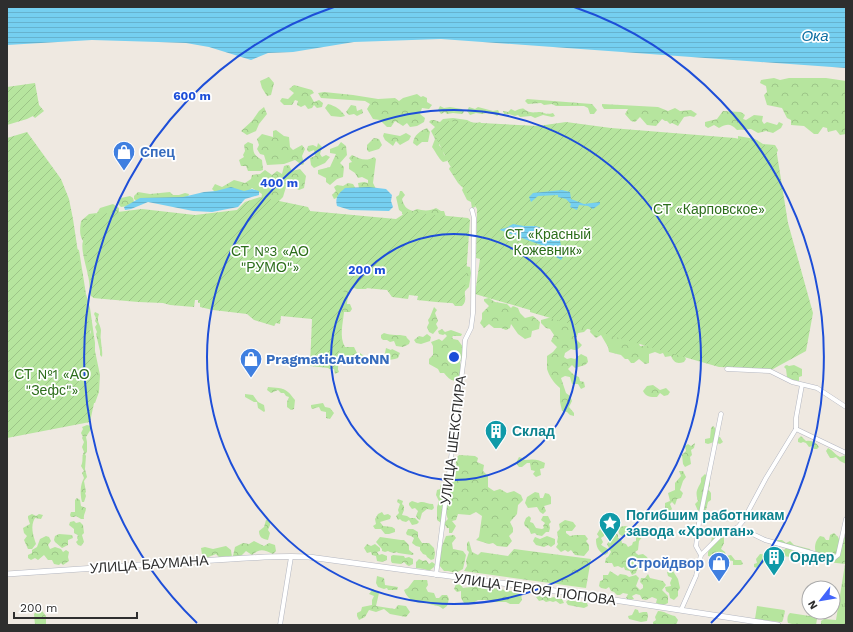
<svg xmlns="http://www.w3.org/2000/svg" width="853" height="632" font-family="'Work Sans',sans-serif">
	<defs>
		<pattern id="grass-tufts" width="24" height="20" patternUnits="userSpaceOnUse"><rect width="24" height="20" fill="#b6e59e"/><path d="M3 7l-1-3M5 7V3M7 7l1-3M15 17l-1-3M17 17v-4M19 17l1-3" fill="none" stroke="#9dc588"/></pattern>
		<pattern id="forest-crowns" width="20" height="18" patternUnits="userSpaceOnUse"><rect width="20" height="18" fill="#b6e59e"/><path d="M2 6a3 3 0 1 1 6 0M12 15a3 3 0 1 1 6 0" fill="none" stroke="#9dc588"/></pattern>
		<pattern id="garden-furrows" width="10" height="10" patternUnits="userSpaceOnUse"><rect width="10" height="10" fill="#b6e59e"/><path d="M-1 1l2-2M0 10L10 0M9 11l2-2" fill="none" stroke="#9dc588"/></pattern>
		<pattern id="water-rules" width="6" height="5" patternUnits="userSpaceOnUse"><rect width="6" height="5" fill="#75cff0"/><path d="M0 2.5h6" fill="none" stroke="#66b2ce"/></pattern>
	</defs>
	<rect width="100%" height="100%" fill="#efe9e1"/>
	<g fill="url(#grass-tufts)">
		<path d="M 845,564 L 846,564 L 846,625 L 821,625 L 821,621 L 824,619 L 836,620 Z"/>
		<path d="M 757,606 L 784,610 L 785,611 L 783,620 L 782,622 L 780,622 L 755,619 Z"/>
		<path d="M 790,613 L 816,617 L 817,619 L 816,625 L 796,625 L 788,623 C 787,621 787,615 790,613 Z"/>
	</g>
	<g fill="url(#forest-crowns)">
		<path d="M 269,77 L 274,83 L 271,95 L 267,96 L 262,88 L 260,81 Z"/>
		<path d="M 774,78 L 780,80 L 789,78 L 826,78 L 846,81 L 846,134 L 840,135 L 836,130 L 828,132 L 827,128 L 823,127 L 818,134 L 814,134 L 804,126 L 791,125 L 791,120 L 787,118 L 782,108 L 767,105 L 764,95 L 767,92 L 766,86 L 760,83 L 761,80 Z"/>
		<path d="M 294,85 L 312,90 L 314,93 L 310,95 L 314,102 L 319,100 L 323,103 L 322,107 L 317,108 L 314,105 L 312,108 L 308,109 L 305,105 L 301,107 L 297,105 L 298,101 L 295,100 L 292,105 L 284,105 L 280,101 L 282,98 L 288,99 L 294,93 L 289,89 Z"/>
		<path d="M 324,92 L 353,95 L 378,99 L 395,98 L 399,101 L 403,98 L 417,94 L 421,97 L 423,96 L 427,98 L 427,102 L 432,105 L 429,109 L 422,108 L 420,114 L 425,118 L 424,122 L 417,126 L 410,127 L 407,123 L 403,126 L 395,121 L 391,127 L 387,127 L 380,120 L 373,119 L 367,109 L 370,104 L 365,101 L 321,98 L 318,93 Z"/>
		<path d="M 527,99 L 592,104 L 597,110 L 594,114 L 590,114 L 588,108 L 584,106 L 556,106 L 552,104 L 544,105 L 541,103 L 528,104 L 525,101 Z"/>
		<path d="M 328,104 C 336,106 341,110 345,116 L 341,117 L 331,116 L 325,108 Z"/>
		<path d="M 602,104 L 658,107 L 668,111 L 675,108 L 680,111 L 691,110 L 697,114 L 694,117 L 690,116 L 684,117 L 678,126 L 672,123 L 670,124 L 667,121 L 665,121 L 662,119 L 656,126 L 647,125 L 640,117 L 635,122 L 631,121 L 625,114 L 628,109 L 604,109 L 602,106 Z"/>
		<path d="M 351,105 L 356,106 L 357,111 L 362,109 L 363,113 L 357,116 L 354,114 L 349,115 L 346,112 Z"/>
		<path d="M 440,106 L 444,108 L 450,107 L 462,109 L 464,112 L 462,114 L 453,113 L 447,114 L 445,112 L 441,114 L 438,110 Z"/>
		<path d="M 264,107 L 267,114 L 259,124 L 256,131 L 247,135 L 241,131 L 252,121 L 259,111 Z"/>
		<path d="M 469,107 L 475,109 L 478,107 L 493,111 L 498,110 L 500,114 L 497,116 L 494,114 L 487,113 L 482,114 L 476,113 L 470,115 L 467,111 Z"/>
		<path d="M 511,109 L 515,111 C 526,106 522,110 530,112 C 533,113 537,112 540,112 C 547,113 545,115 553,113 L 555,116 L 552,117 L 543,115 L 535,118 L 531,116 L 520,117 L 518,115 L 515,116 L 509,114 L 504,114 L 503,111 L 508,112 Z"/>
		<path d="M 723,111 L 741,112 L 745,115 L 743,119 L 746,120 L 754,115 L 763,116 L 762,121 L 764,124 L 767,122 L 777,125 L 779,122 L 783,124 L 781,128 L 773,133 L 766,131 L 758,133 L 751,129 L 737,130 C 730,123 727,124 719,128 L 714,125 L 708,128 L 705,126 L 705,122 L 717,119 Z"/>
		<path d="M 453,118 L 467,120 L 475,124 L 480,122 L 484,126 L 442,139 L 439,145 L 443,150 L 444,155 L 448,157 L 447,161 L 443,162 C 438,158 436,152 432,147 L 435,139 L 431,131 L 435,127 L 429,122 L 431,120 L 434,120 L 440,122 L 443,119 Z"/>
		<path d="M 427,128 L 430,132 L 428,142 L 422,142 L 417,146 L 413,143 C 414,135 420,131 427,128 Z"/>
		<path d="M 276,130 L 284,136 L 289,137 L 290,147 L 293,150 L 302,145 L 305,149 L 302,156 L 304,164 L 302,165 L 295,160 L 284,164 L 267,165 L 264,155 L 260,154 L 257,149 L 259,145 L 257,139 L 262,134 L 273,137 L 273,131 Z"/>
		<path d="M 384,133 L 400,136 L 406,133 L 411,136 L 409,140 L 400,145 L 396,141 L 393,146 L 385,140 L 383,136 Z"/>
		<path d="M 738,136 L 755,139 L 763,144 L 775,145 L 778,150 L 775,157 L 738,147 Z"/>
		<path d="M 374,138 L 379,139 L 382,145 L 379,149 L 369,152 L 367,150 L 367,145 Z"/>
		<path d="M 248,142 L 253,144 C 253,153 254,155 262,160 L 263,170 L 260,171 L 248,171 L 246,166 L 241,166 L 239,160 L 244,157 L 243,155 L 245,151 L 244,145 Z"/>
		<path d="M 341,142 L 346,146 L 347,155 L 340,163 L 344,167 L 343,177 L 337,179 L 330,185 L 326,182 L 326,178 L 318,174 L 318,170 L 330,167 L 336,154 L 330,153 L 330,149 L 338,146 Z"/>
		<path d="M 318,143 L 322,147 L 320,154 L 322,157 L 326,155 L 330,157 L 325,163 L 314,168 L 311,165 L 310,158 L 315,156 L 314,150 L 309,152 L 307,150 L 308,146 L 313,145 L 317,147 Z"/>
		<path d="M 352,155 C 360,159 366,162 374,157 L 376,159 L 373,183 L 376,189 L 359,188 L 358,183 L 364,182 L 368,183 L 368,180 L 362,177 L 358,178 L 355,173 L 349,169 L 349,163 L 352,162 L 349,158 Z"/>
		<path d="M 289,165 L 292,171 L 300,169 L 306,176 L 304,188 L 299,190 L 289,185 L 286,187 L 283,197 L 277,203 L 261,200 L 262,194 L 252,188 L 247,192 L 216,193 L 212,189 L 215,184 L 222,187 L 234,180 L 245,183 L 251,179 L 252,175 L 260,174 L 265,170 L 272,175 L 277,171 L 282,174 L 284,166 Z"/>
		<path d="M 450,167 L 456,168 L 478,199 L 475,207 L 472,208 L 471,202 L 467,200 L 462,190 L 463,188 L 458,183 L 449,169 Z"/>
		<path d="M 348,183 L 353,184 L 356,189 L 334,199 L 332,195 L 336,191 L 334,187 L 337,185 L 343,186 Z"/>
		<path d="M 400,191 L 402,191 L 405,195 L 402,199 C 404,206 406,209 413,211 L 417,209 C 423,211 431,211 436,208 L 441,211 L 444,211 L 446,217 L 405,216 L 402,214 L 402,212 L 399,210 L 396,197 L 399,195 Z"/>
		<path d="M 138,192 L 150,194 L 170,192 L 173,195 L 179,195 L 185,193 L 189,194 L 188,197 L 138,202 L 134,199 L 134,196 Z"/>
		<path d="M 130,196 L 133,198 L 134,202 L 128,206 L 121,207 L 118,204 L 121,198 Z"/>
		<path d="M 113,204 L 119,208 L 119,215 L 94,298 L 91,296 C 89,289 90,288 89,281 C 88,271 80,250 83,241 C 79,235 80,228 81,221 L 89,214 L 97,213 L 100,208 Z"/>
		<path d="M 77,249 L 79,250 L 86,294 L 90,308 L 95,343 L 95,351 L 100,375 L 99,392 L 95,403 L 92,403 L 89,337 L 91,332 L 88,326 Z"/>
		<path d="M 465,266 L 470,267 L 471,273 L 469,287 L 464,292 C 466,298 466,302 462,306 L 455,306 L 452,302 Z"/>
		<path d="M 343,284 L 368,287 L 366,289 L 357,289 L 354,288 L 349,291 C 349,295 347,299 347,304 L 350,304 L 352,309 L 350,312 L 344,312 C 343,323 339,337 345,347 L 354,347 L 357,353 L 355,356 L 337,356 L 335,362 L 339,372 L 335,374 L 334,369 L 329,369 L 327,366 Z"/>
		<path d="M 489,298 L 495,302 L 507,304 L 511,308 L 513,306 L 518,308 L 520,313 L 525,318 L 533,316 L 540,322 L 539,329 L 532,331 L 531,337 L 525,339 L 518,334 L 511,324 L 510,328 L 506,330 L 501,328 L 494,328 L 489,324 L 484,328 L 480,323 L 482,319 L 482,313 L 489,306 L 484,301 L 484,299 Z"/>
		<path d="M 434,307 L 437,310 L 435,313 L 438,321 L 436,324 L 438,328 L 433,334 L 429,332 L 427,327 L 429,323 L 428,320 L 430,317 Z"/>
		<path d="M 95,312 L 99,314 C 96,322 100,323 101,330 C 101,334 100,337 101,340 C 101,345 103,352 102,357 L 100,355 L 100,351 L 96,334 L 97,332 L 95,327 L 97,324 L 95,321 L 96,318 L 94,314 Z"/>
		<path d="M 552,317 L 588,328 L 584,332 L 578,333 L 576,339 L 582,345 C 578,350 576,351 571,349 L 565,353 L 564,357 L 567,359 L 571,358 L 575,359 L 581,354 L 587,357 L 588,362 L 585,365 L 575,368 L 572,365 L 568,369 L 574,375 L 579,377 L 580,381 L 584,382 L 585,387 L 581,389 L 578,384 L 572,384 L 570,377 L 565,376 L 561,378 L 566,393 L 570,396 L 572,401 L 569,407 L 574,413 L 574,416 L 570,415 L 567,412 L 562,411 L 560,402 L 560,388 C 554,383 549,376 547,369 C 547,365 547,360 547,356 L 553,352 L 557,347 L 551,341 L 554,335 L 550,329 L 546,328 L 541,323 L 541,320 Z"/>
		<path d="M 591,328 L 638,341 L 640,346 L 650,345 L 683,354 L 686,359 L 684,362 C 677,364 674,363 671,356 L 665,357 L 663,353 L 660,354 L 655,352 L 649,354 L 649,363 L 645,364 L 639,359 L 634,363 L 631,363 L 628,359 L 625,359 L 621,355 L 609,352 L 608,347 L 601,335 L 596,338 L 590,332 Z"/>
		<path d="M 442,329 L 445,332 L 451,330 L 462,334 L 461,336 L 453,336 L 452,337 L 453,339 L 458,340 L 463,347 L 462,351 L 463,356 L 460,362 L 461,368 L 459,379 L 455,381 C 450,380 447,377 444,373 L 440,373 L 438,369 L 429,364 L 429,359 L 433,355 L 433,346 L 431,342 L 439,339 L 442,341 L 447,336 L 445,334 L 443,335 L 439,334 L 438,331 Z"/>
		<path d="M 384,333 C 393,336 397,334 406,336 L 407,338 L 410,341 L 409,344 L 403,347 L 396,346 L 394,341 L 390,342 L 387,340 L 383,340 L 381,338 L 381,335 Z"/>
		<path d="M 427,334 L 431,337 L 430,341 L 421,344 L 416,343 L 414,340 L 419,336 L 423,337 Z"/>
		<path d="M 386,348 L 391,350 L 392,349 L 400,353 L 398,358 C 384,363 375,357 361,359 L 360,356 L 360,353 L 364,356 L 384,358 Z"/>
		<path d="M 786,365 L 789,366 L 794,365 L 802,369 L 802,376 L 799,377 L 799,381 L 792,380 L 787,377 L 786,369 L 784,367 Z"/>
		<path d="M 653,385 L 660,390 L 666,388 L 670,392 L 668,395 L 664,396 L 660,393 L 657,397 C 650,397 646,397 643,391 L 647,386 Z"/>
		<path d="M 268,387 C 275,388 283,387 288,392 C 291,394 292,397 295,400 L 294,409 L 291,410 L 287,407 L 287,402 L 289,397 L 286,396 L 284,393 L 281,393 L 278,390 L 271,393 L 267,390 Z"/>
		<path d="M 245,394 L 253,395 L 258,402 L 264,405 L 265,411 L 264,412 L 258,408 L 257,402 L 254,402 L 245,397 Z"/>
		<path d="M 323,403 L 325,407 L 330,408 L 334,413 L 330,419 L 326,418 L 326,412 L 321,411 L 319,407 L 312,409 L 311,407 L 311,405 Z"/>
		<path d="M 87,425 L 91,426 L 91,429 L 86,437 L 87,442 L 87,452 L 85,454 L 86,456 L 85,469 L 87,477 L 84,481 L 86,492 L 85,493 L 86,496 L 84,502 L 82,502 C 80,494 80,485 84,478 L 82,473 L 84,471 L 81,466 C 84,460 81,457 84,452 L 82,447 L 84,442 L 82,438 L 83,437 L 81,433 L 83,429 L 82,427 Z"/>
		<path d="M 713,426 L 715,428 L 715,436 L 720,437 L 723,442 L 720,444 L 714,442 L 708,444 L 705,443 L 705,439 L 710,438 L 711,428 Z"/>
		<path d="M 801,436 L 806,441 C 812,440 816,442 819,447 L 817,449 L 814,449 L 812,446 L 809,447 L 806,443 L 803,442 L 801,443 L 798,442 L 798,439 Z"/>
		<path d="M 695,443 L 694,448 L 691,450 L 692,455 L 690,457 L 691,464 L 685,467 L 683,464 L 682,455 L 686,451 L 685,446 L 688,444 L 691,446 Z"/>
		<path d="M 828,448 C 833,450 835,455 840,457 L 846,455 L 846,464 L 840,461 L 836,457 L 833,458 L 830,458 L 826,451 Z"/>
		<path d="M 459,455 L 475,456 L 478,458 L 477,462 L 484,465 L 483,471 L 488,476 L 488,487 L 494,491 L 500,489 L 507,493 L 514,491 L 521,495 L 523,500 L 518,505 L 517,514 L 510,522 L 513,528 L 513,532 L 509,536 L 512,541 L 507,547 L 497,546 L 493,543 L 489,544 L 476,540 L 479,537 L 482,516 L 476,512 L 470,515 L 458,514 L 456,520 L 452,521 L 456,526 L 452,533 L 449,533 L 449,528 L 447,528 L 444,523 L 448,519 C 444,512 447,493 450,486 C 450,484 452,483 454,481 L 452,473 L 456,467 L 456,458 Z"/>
		<path d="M 519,457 L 522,458 L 525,460 C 533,459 538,459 545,463 L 544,468 L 540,469 L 541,475 L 536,477 L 533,474 L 535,471 L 531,470 L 530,463 L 527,463 L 522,467 L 519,467 L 516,463 Z"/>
		<path d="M 679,471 L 683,471 L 686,477 L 683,481 L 680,490 L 683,493 L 681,498 L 677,499 L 675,505 L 672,502 L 670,504 L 672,509 L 669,512 L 665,511 L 665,503 L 670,501 L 668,493 L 675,490 L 675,483 L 681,476 Z"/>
		<path d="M 705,474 L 710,479 L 710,486 L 708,489 L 711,493 L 711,500 L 708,502 L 706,510 L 702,513 L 698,511 L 695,504 L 698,501 C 695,492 697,490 701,482 L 701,478 Z"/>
		<path d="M 444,482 L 446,486 L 444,488 L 446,493 L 443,499 L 445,503 L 441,523 L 437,520 L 437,507 L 439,501 L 436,495 L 437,490 L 440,489 L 441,484 Z"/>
		<path d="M 535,492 L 539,493 L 540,498 L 543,498 L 545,493 L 549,494 L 551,497 L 551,504 L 544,506 L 546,511 L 543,514 L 540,512 L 537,507 L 528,508 L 525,503 L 527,497 Z"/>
		<path d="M 77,498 L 80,500 L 81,506 L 86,508 C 86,512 83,515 84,519 L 81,519 L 76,516 L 74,517 L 71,517 L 70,515 L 71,512 L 75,512 L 75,500 Z"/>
		<path d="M 398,499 L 403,501 L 402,504 L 404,506 L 404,510 L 402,515 L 407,516 L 410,518 L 415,518 L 419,522 L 417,524 L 412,525 L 409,520 L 406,522 L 402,521 L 400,519 L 398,520 L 396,516 L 399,513 L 398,510 L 400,504 L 397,502 Z"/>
		<path d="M 412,501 L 418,503 C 423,500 426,504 433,504 L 434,508 L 432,510 L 427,509 L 422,513 L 420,520 L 418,519 L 416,516 L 418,511 L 415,508 L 412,509 L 409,505 L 409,503 Z"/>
		<path d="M 382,512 L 384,515 L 388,514 L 391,516 L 390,519 L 380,522 L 383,526 L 392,527 L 395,529 L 395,532 L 389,534 L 385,534 L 381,529 L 375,529 L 373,526 L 376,524 L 375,519 L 378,514 Z"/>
		<path d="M 32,514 L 36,516 L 39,514 L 43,515 L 41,519 L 35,518 C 30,526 33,535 36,544 L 32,549 L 28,549 L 24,540 L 27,536 L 24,533 L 23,528 L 30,524 L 28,518 L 28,516 Z"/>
		<path d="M 529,516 L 531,518 L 530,522 L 533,523 L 536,528 L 542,529 L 544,528 L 543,526 L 545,523 L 541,520 L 543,516 L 548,516 L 551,522 L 549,524 L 550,528 L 549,532 L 546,532 L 542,536 L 537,535 L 535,533 L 531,534 L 529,529 L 525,526 L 524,523 L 526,518 Z"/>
		<path d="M 266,520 L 270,520 L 270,525 L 268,530 L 270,533 L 268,540 C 262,539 259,537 259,531 L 264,527 Z"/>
		<path d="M 565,520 L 573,522 L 576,526 L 572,531 L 566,531 L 566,533 L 570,536 L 575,535 L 585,535 L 588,539 L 586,541 L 589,545 L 589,550 L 584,556 L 575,555 L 571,550 L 568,552 L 565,550 L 561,552 L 556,547 L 558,544 L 557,542 L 558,537 L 557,532 L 560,529 L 559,524 Z"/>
		<path d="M 74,521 L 76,523 L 80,522 L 83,525 L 84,533 L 82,535 L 84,542 L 81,546 L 78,545 L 76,542 L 78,540 L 77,538 L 78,535 L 74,533 L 74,529 L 69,525 L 70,522 Z"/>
		<path d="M 625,526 L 633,528 L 644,532 L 644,535 L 639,541 L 638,550 L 635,552 L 638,555 L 643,554 L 647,557 L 649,561 L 646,566 L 643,566 L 641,568 L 637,569 L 636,573 L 632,575 L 630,571 L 625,570 L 624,567 L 622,568 L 618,566 L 614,567 L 612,563 L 605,563 L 606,558 L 608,557 L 611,552 L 607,544 L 611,539 L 608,534 L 610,531 L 615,530 L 618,535 L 618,538 L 621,539 L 622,543 L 626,544 L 628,547 L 632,545 L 633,542 L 636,541 L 636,538 L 628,535 L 622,536 L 619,534 L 618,530 L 619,527 Z"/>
		<path d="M 408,529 L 413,529 L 418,532 L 418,537 L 422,543 L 429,543 L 434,548 L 435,554 L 434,559 L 431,560 L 427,557 L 426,555 L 423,554 L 420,550 L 420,547 L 416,546 L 412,543 L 414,538 L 411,536 L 407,535 L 406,533 Z"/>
		<path d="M 600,529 L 604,531 L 604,536 L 601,538 L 603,542 L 601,545 L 608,549 L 608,553 L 605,555 C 598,551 596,547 596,539 L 599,537 L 597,534 Z"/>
		<path d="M 834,533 L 838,537 L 840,541 L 842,541 L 846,535 L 846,564 L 826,562 L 826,556 L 816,553 C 814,547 815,541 820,536 L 824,537 L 826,540 L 829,540 L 830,535 Z"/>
		<path d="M 59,534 L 72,535 L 73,538 L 68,540 L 68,545 L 62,548 L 55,542 L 54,540 L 55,536 Z"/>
		<path d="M 454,535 L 456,538 L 452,543 L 453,549 L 463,551 L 466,555 L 463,569 L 456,573 L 448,571 L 444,571 L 439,565 L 442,546 L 446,536 Z"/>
		<path d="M 46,536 L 49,537 L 51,541 L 48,545 L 50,549 L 55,547 L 61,549 L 63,552 L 66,550 L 69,552 L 68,557 L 69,561 L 63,565 L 61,563 L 59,565 L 54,564 L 52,560 L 48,560 L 44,555 L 38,560 L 35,558 L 31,560 L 28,558 L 28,555 L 32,553 L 32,550 L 37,547 L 40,539 Z"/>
		<path d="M 547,536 L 555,539 L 555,544 L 551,547 L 548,545 L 544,547 L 536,545 L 533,541 L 535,537 L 540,539 Z"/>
		<path d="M 716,536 L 723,536 L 724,538 L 724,543 L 721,549 L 725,552 L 726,556 L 731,555 L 735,560 L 741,560 L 743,564 L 741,565 L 733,565 L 733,561 L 708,556 L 708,552 L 713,545 L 711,542 L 712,537 Z"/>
		<path d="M 380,537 L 401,540 L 404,540 L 409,545 L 409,550 L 414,554 L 412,555 L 398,553 L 397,552 L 394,553 L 390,552 L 388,551 L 385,552 L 382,551 L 382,549 L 376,542 Z"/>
		<path d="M 777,540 L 782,540 L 786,543 L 790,541 L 794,545 L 810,549 L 812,552 L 811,555 L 822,558 L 823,562 C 818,563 812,562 808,559 L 803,561 L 793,555 L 790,557 C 780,556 779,556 775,565 L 772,565 L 766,561 L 757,568 L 754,567 L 754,564 L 757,563 L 756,559 L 760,554 C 766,555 770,553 776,555 L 776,550 L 779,548 L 784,550 L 787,547 L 784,543 L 778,543 Z"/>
		<path d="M 254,541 L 264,546 L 269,543 L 275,545 L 276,551 L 273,554 C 264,550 260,548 252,555 L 246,551 L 240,557 L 233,556 L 235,547 L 243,543 L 249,544 Z"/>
		<path d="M 469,541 L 472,552 L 478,555 L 481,552 L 508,556 L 514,549 L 591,559 L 586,588 L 464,571 L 467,566 L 466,561 L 469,552 L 467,550 L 467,543 Z"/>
		<path d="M 367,544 L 371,546 L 375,544 L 380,548 L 380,551 L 377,552 L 379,555 L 382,554 L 387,556 L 387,560 L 382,562 L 377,561 L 376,556 L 372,555 L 371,552 L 367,553 L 364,548 Z"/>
		<path d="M 226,546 L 231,550 L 232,558 L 227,556 L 219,557 L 216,554 L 206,558 L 202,555 L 201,548 L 205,547 L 213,549 Z"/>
		<path d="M 393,555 L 404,556 L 405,558 L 409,557 L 413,559 L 413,564 L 409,566 L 407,565 L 404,562 L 401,564 L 392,563 L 391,561 L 391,556 Z"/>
		<path d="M 419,559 L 423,561 L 426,560 L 429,564 L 432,562 L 435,564 L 434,567 L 429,571 L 427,570 L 424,569 L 416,568 L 416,562 Z"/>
		<path d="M 610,571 L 618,576 L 620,574 L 626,575 L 629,577 L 636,575 L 639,578 L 636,586 L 640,590 L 643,588 L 643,585 L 640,582 L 641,578 L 645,578 L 648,574 L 650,578 L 663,581 L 666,585 L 662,590 L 668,596 L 668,603 C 663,606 661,605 656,603 L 657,599 L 652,597 L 646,600 L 642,599 L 640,595 L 636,594 L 632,596 L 634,599 L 629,600 L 626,598 L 628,594 L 623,593 L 620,595 L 617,595 L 614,592 L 611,591 L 609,587 L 606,589 L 601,588 L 599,586 L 600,581 L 603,580 L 603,575 L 608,575 Z"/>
		<path d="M 673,571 L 678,579 L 680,588 L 678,591 L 678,596 L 674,600 L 670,598 L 669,593 L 666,591 L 665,587 L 671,586 L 670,583 L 672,578 L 668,576 L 667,572 Z"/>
		<path d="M 377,576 L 384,578 L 385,585 L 398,587 L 397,590 L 388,590 L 387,588 L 384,589 L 378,587 L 376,583 Z"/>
		<path d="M 414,580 L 427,580 L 428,585 L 426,588 L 428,592 L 434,593 L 436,598 L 439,598 L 442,595 L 447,595 L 449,599 L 447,606 L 443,609 C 438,604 431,606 425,602 C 416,605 407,599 404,590 L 408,588 Z"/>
		<path d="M 456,584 L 461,585 L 463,588 C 480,585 505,589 521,594 L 522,600 L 519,604 L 510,604 L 506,602 L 496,602 L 490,600 L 478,600 L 471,604 L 464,603 L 461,598 L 461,591 L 457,592 L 454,589 Z"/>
		<path d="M 373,589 L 379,593 L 376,606 L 395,609 L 398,605 L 406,606 L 410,612 L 406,617 L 390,614 L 384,609 L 376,612 L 369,610 L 365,617 L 359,620 L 357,616 L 357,613 L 361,611 L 362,607 L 372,605 L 372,600 L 374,596 L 369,594 Z"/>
		<path d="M 540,596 L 543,598 L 545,596 L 549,598 L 554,597 L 557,599 L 562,599 L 564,603 L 560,604 L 556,601 L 553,602 L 550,601 L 546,602 L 543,600 L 539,601 L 536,597 Z"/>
		<path d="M 568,600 L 587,603 L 588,606 L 584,608 L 568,605 L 566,602 Z"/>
		<path d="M 762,607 L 765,610 L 770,609 L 774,611 L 777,609 L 780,611 L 779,616 L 774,616 L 773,619 C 767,620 761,621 756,617 L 757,611 Z"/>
		<path d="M 635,609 L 638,610 L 639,613 L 643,612 L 647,612 L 648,615 L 647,621 L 641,622 L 629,619 L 628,616 L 632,615 Z"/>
		<path d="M 37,611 L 42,611 L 46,616 L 46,625 L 35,625 L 34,614 Z"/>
		<path d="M 658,611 C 665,611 668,615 675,616 L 678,620 L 676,625 L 653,625 L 653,622 L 656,620 L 655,617 Z"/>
	</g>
	<g fill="url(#garden-furrows)">
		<path d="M 35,83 L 39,105 L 44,111 L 35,118 L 33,116 L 27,119 L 7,125 L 7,87 Z"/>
		<path d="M 444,121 L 538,126 L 566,122 L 611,128 L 735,138 L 776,148 L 788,223 L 813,313 L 806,351 L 773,369 L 719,367 L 691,359 L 530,312 L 530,310 L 475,294 L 480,259 L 476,258 L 477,209 L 449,164 L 434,133 Z"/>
		<path d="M 27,132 L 61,179 L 69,199 L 73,219 L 98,384 L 90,422 L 7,438 L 7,138 Z"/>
		<path d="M 260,197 L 308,207 L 310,211 L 396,219 L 407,212 L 468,218 L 470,220 L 464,304 L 436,302 L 417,300 L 418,296 L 409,295 L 408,299 L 392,297 L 387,290 L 344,286 L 338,369 L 310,366 L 312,319 L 281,316 L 280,324 L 276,323 L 274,326 L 254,320 L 247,314 L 213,310 L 200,307 L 200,303 L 198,303 L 198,300 L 195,300 L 194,307 L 170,305 L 163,303 L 138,302 L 93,298 L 82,223 L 93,215 L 142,209 L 195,215 L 237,210 L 245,202 Z"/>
	</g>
	<g fill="url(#water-rules)">
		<path d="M 7,7 L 846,7 L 846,68 L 441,39 L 354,42 L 293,52 L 268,53 L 251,60 L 209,47 L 186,43 L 158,42 L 92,40 L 7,45 Z"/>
		<path d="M 231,187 L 244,191 L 252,189 L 259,191 L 259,195 L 245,199 L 238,207 L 212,212 L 193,211 L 148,202 L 131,209 L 125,210 L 124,207 L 140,198 L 183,197 L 204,192 L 216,191 Z"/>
		<path d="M 369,187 L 386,189 L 392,195 L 391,201 L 393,207 L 389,211 L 350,210 L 337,206 C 335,197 338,194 345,188 Z"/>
		<path d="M 562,190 L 570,192 L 571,199 L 584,204 L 600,202 L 600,204 L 593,209 L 588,206 L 579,205 L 577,210 L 570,207 L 571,204 L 566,199 L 558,197 L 558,195 L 538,196 L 531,202 L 529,197 L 533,193 Z"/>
		<path d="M 513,224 L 524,226 L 536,226 L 547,230 L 559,235 L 561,246 L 564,254 L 561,260 L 556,257 L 553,249 L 530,241 L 500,230 L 501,229 L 506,228 Z"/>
	</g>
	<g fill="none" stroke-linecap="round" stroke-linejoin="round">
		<g stroke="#b4b7c1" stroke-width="5">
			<g id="minor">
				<path d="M 727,369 L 770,371 L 792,382 L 817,388 L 846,407"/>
				<path d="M 796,429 L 846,453"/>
				<path d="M 796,429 L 796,418 L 802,385"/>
				<path d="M 738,527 L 765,540 L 833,559 L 838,555 L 846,519"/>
				<path d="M 701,555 L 696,546 L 699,523 L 721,414"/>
				<path d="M 436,575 L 464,357 L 465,340 L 471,328 L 473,313 L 474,218 L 472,210"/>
				<path d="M 681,610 L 696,576 L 701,555 L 720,536 L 738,527 L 743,521 L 766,478 L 796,429"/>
				<path d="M 280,625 L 291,557"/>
			</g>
		</g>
		<g stroke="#b4b7c1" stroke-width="6">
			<path id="tertiary" d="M 7,574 C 71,570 135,565 199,561 C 236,559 273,555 309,557 L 516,585 L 778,625"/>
		</g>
		<use href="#minor" stroke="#fff" stroke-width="4"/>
		<use href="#tertiary" stroke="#fff" stroke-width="5"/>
	</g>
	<g fill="none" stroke="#1d4ed8" stroke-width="2">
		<circle cx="454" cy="357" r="123"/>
		<circle cx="454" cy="357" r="247"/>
		<path d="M197 623A370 370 0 0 1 334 7M574 7A370 370 0 0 1 711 623"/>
	</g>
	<defs>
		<g id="shop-pin" transform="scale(1.15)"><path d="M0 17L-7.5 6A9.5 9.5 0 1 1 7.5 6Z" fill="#3f7fe0" stroke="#fff"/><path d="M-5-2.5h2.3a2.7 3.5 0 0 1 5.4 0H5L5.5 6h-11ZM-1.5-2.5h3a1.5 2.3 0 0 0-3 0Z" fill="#fff"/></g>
		<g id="building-pin" transform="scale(1.15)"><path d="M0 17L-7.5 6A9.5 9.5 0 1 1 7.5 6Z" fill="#0f9aa8" stroke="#fff"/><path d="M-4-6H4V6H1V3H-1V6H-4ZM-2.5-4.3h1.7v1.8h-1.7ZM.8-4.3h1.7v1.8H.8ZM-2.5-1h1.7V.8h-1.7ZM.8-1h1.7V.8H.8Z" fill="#fff"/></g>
		<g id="sight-pin" transform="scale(1.15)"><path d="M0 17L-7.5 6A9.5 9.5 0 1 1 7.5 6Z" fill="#0f9aa8" stroke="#fff"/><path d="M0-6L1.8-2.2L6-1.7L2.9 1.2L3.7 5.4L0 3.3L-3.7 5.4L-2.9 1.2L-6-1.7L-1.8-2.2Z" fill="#fff"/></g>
	</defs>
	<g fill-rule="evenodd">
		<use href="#shop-pin" x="124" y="152"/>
		<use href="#shop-pin" x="251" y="359"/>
		<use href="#building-pin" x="496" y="431"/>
		<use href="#sight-pin" x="610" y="523"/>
		<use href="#building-pin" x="774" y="557"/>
		<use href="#shop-pin" x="719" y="563"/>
	</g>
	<g text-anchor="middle" stroke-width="3.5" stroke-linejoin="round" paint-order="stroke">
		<g font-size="14" font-weight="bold" fill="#366cbe" stroke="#fff" text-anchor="start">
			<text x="140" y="157">Спец</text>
			<text x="266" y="364">PragmaticAutoNN</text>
			<text x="704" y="568" text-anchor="end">Стройдвор</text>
		</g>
		<g font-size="14" fill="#2c6e1b" stroke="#fff">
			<text x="709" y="214">СТ «Карповское»</text>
			<text x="548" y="239">СТ «Красный<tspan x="548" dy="16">Кожевник»</tspan></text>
			<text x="270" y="256">СТ №3 «АО<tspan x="270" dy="16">"РУМО"»</tspan></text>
			<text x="52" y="379">СТ №1 «АО<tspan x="52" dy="16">"Зефс"»</tspan></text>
		</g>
		<g font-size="14" font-weight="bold" fill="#0d838f" stroke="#fff" text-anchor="start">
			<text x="512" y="436">Склад</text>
			<text x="626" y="520">Погибшим работникам<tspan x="626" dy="16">завода «Хромтан»</tspan></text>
			<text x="790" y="562">Ордер</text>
		</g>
		<g font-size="14" fill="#2e2e2e" stroke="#fff">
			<text transform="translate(453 440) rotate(-83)" y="5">УЛИЦА ШЕКСПИРА</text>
			<text transform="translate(149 564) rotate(-4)" y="5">УЛИЦА БАУМАНА</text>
			<text transform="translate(535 589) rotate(8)" y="5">УЛИЦА ГЕРОЯ ПОПОВА</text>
		</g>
		<g font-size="15" font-style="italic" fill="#0d6fa3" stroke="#fff">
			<text x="815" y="41">Ока</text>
		</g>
	</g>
	<circle cx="454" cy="357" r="6" fill="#1d4ed8" stroke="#fff" stroke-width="2"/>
	<g font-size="12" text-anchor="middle" font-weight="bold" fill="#1d4ed8" stroke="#fff" stroke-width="3.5" stroke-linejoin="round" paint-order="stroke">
		<text x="192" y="100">600 m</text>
		<text x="279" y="187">400 m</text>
		<text x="367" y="274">200 m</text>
	</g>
	<rect width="853" height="632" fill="none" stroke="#2e2e2e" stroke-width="16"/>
	<g transform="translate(821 600) rotate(239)"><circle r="19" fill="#ffffff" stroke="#ababab"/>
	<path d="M0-3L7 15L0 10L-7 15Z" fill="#4264fb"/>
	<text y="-6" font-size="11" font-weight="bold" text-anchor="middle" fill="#2e2e2e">N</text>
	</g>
	<path d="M14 612v6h123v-6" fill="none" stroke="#2e2e2e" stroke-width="2"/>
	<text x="20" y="612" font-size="12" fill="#2e2e2e" stroke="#ffffff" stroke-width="3" paint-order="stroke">200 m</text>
</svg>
